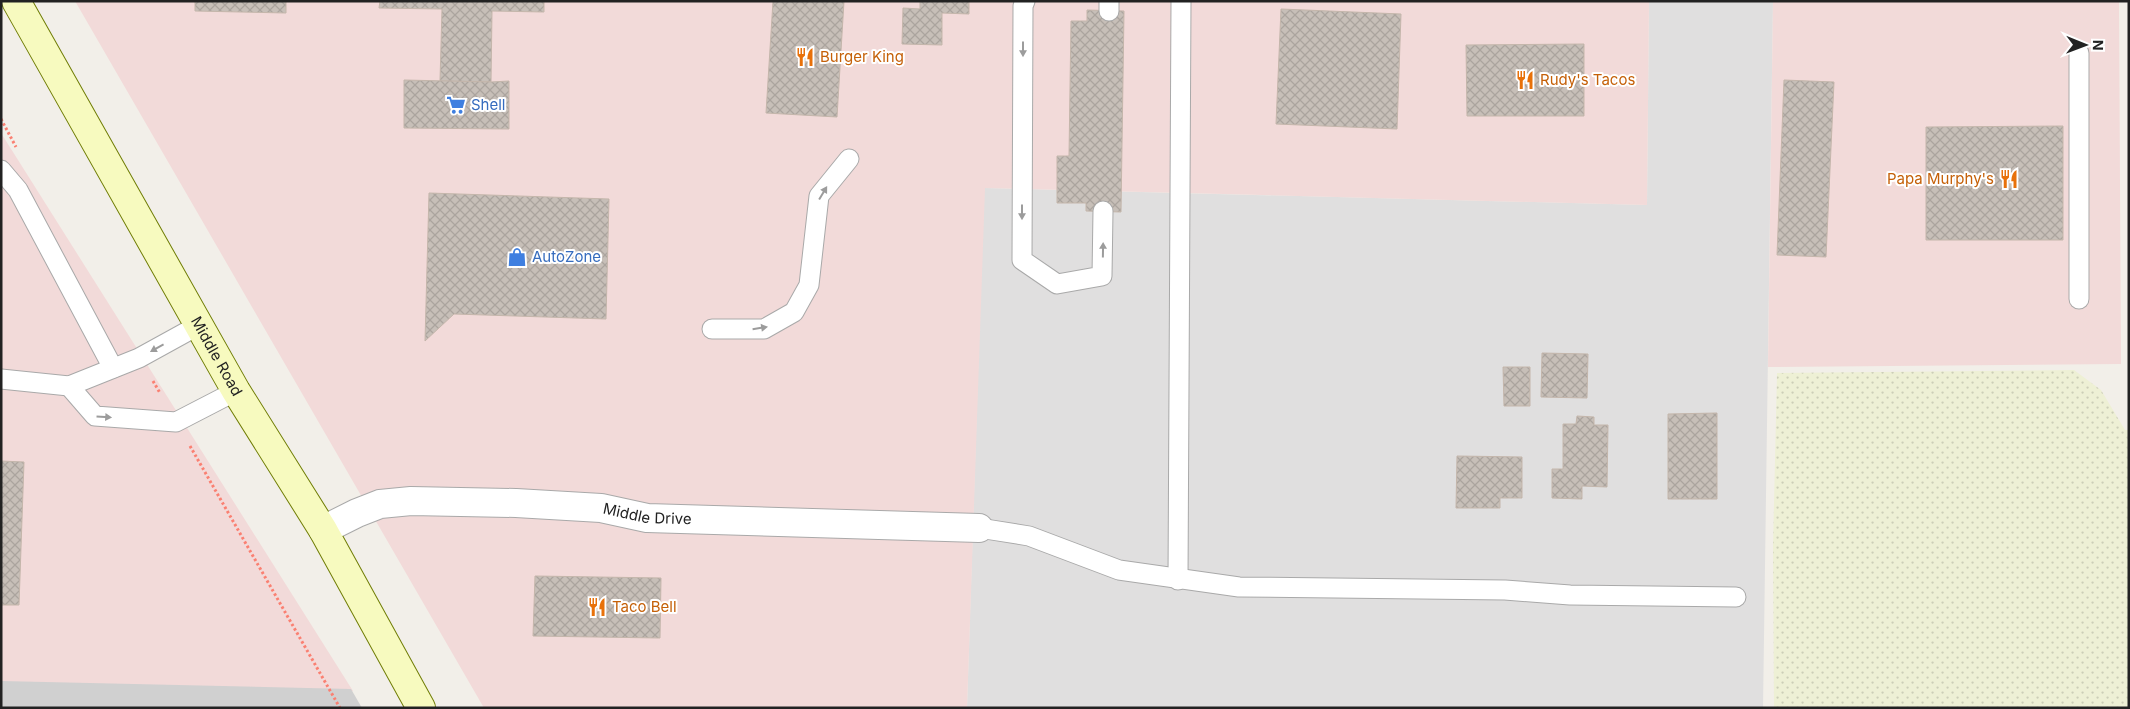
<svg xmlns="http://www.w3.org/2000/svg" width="2130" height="709" font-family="Inter,sans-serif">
	<defs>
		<pattern id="farmland-dots" width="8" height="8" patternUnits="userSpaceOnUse" patternTransform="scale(1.25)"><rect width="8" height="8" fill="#eef0d5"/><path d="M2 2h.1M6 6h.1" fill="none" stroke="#ccceb7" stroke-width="1.8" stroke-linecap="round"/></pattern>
		<pattern id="building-cross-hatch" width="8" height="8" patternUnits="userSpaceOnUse" patternTransform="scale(1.25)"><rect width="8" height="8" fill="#c7bfb8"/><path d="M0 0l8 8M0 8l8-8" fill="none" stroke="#aba49e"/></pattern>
	</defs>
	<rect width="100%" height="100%" fill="#f2efe9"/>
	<path fill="#e0dfdf" d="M 1649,1 L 1773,1 L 1763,708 L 967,708 L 984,188 L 1647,205 Z"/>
	<g fill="#f2dad9">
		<path d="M 75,1 L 1649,1 L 1647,205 L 985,188 L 967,708 L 484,708 Z"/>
		<path d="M 1773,1 L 2119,1 L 2121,364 L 1768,367 Z"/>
		<path d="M 1,133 L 353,691 L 1,682 Z"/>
	</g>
	<path fill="#d0d0d0" d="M 1,681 L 351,689 L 362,708 L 1,708 Z"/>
	<path fill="url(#farmland-dots)" d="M 2074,370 L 2101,390 L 2125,430 L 2129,430 L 2129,708 L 1774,708 L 1773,547 L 1777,373 Z"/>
	<g fill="url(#building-cross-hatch)" stroke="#c4b6ab">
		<path d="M 195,1 L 286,1 L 286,13 L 195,11 Z"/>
		<path d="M 380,1 L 544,1 L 544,12 L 492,11 L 491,82 L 440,81 L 442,9 L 379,8 Z"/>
		<path d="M 773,1 L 844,1 L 837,117 L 766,113 Z"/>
		<path d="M 920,1 L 969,1 L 969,14 L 942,13 L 942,45 L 902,44 L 903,8 L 920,9 Z"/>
		<path d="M 1281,9 L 1401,14 L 1397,129 L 1276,124 Z"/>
		<path d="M 1087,10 L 1124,11 L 1121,212 L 1086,211 L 1086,203 L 1057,203 L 1057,156 L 1069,156 L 1071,21 L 1087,21 Z"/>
		<path d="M 1584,44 L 1584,116 L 1467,116 L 1466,45 Z"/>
		<path d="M 404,80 L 491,82 L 509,81 L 509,129 L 404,128 Z"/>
		<path d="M 1784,80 L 1834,82 L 1826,257 L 1777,255 Z"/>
		<path d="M 2063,126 L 2063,240 L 1926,240 L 1926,127 Z"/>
		<path d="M 429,193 L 609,199 L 606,319 L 454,314 L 425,341 Z"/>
		<path d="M 1542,353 L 1588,354 L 1587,398 L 1541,397 Z"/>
		<path d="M 1503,367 L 1530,367 L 1530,406 L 1504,406 Z"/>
		<path d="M 1717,413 L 1717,499 L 1668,499 L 1668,414 Z"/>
		<path d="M 1577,416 L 1594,417 L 1594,425 L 1608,425 L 1607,487 L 1582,486 L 1582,499 L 1552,498 L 1552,469 L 1563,469 L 1563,424 L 1576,424 Z"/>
		<path d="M 1457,456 L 1522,457 L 1522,498 L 1500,498 L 1500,508 L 1456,508 Z"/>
		<path d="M 1,461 L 24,462 L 19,605 L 1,605 Z"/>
		<path d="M 535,576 L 661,578 L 660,638 L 533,636 Z"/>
	</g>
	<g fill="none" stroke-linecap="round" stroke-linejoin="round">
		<g stroke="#a9a9a9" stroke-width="21">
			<g id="lane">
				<path d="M 1025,1 L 1023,6 L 1022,260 L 1057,284 L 1102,276 L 1103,211"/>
				<path d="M 1109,11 L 1109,1"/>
				<path d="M 1,170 L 18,190 L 113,368"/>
				<path d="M 2079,299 L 2079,53"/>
				<path d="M 712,329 L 764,329 L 794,312 L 809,285 L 819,196 L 849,159"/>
				<path d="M 1,379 L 69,386 L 139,358 L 199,325"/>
				<path d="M 69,386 L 95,416 L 176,422 L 236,391"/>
				<path d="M 979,528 L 1029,536 L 1119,570 L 1239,587 L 1505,590 L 1570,595 L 1736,597"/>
				<path d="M 1178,580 L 1181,1"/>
			</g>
		</g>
		<g stroke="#a9a9a9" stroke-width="30">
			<g id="street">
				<path id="s1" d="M 323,530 L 357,513 L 380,504 L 411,501 L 516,503 L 601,508 L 647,518 L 979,528"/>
			</g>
		</g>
		<g stroke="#707d05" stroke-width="30">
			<g id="secondary">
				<path id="s2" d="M 16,1 L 236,391 L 323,530 L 421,708"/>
			</g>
		</g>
		<g stroke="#fa8072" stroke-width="3" stroke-dasharray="2.5 2.5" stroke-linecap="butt">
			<path d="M 1,119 L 16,147"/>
			<path d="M 153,381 L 160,393"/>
			<path d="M 190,446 L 340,708"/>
		</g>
		<use href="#lane" stroke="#fff" stroke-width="19"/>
		<use href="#street" stroke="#fff" stroke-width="28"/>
		<use href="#secondary" stroke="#f7fabf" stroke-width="28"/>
	</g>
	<defs><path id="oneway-solid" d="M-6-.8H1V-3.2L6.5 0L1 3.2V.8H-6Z" transform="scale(1.25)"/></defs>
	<g fill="#9c9c9c">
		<use href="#oneway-solid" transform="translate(1023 49) rotate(90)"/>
		<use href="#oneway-solid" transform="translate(823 193) rotate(-59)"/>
		<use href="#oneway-solid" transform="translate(1022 212) rotate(90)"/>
		<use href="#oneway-solid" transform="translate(1103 250) rotate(-89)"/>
		<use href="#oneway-solid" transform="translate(760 328) rotate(-9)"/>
		<use href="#oneway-solid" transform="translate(157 348) rotate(151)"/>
		<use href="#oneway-solid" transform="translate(104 417) rotate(4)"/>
	</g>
	<defs>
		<g id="restaurant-bare" transform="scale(1.5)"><path d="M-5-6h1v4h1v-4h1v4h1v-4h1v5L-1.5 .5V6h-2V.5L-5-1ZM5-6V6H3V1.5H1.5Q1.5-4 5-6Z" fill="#e8710a" stroke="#fff" stroke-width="2.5" paint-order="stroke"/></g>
		<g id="supermarket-bare" transform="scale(1.5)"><path d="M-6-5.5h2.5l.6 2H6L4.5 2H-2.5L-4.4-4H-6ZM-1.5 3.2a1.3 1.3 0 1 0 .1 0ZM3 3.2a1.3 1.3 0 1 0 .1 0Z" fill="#3f7fe0" stroke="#fff" stroke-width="2.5" paint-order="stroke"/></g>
		<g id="shop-bare" transform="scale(1.5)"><path d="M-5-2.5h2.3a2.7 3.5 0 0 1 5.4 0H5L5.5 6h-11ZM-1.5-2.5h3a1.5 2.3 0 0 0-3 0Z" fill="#3f7fe0" stroke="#fff" stroke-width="2.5" paint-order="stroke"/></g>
	</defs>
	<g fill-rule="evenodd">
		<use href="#restaurant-bare" x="805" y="57"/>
		<use href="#restaurant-bare" x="1525" y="80"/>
		<use href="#supermarket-bare" x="456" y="105"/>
		<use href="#restaurant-bare" x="2009" y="179"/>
		<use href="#shop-bare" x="517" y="257"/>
		<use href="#restaurant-bare" x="597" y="607"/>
	</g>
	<g text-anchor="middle" stroke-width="4" stroke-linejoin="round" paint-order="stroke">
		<g font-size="15" fill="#c56008" stroke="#fff" text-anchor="start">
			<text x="820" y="62">Burger King</text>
			<text x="1540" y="85">Rudy's Tacos</text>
			<text x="1994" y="184" text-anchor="end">Papa Murphy's</text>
			<text x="612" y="612">Taco Bell</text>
		</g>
		<g font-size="15" fill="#366cbe" stroke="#fff" text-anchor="start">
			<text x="471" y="110">Shell</text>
			<text x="532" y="262">AutoZone</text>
		</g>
		<g font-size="15" fill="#222" stroke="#fff">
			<text dy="5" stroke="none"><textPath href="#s2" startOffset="408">Middle Road</textPath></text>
			<text dy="5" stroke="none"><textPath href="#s1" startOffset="331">Middle Drive</textPath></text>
		</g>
	</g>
	<rect width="2130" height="709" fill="none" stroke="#222222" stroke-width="5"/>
	<g transform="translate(2085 45) rotate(91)" stroke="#ffffff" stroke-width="4" paint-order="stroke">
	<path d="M0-4L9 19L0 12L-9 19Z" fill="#222222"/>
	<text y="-8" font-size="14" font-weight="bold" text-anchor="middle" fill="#222222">N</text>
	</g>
</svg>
